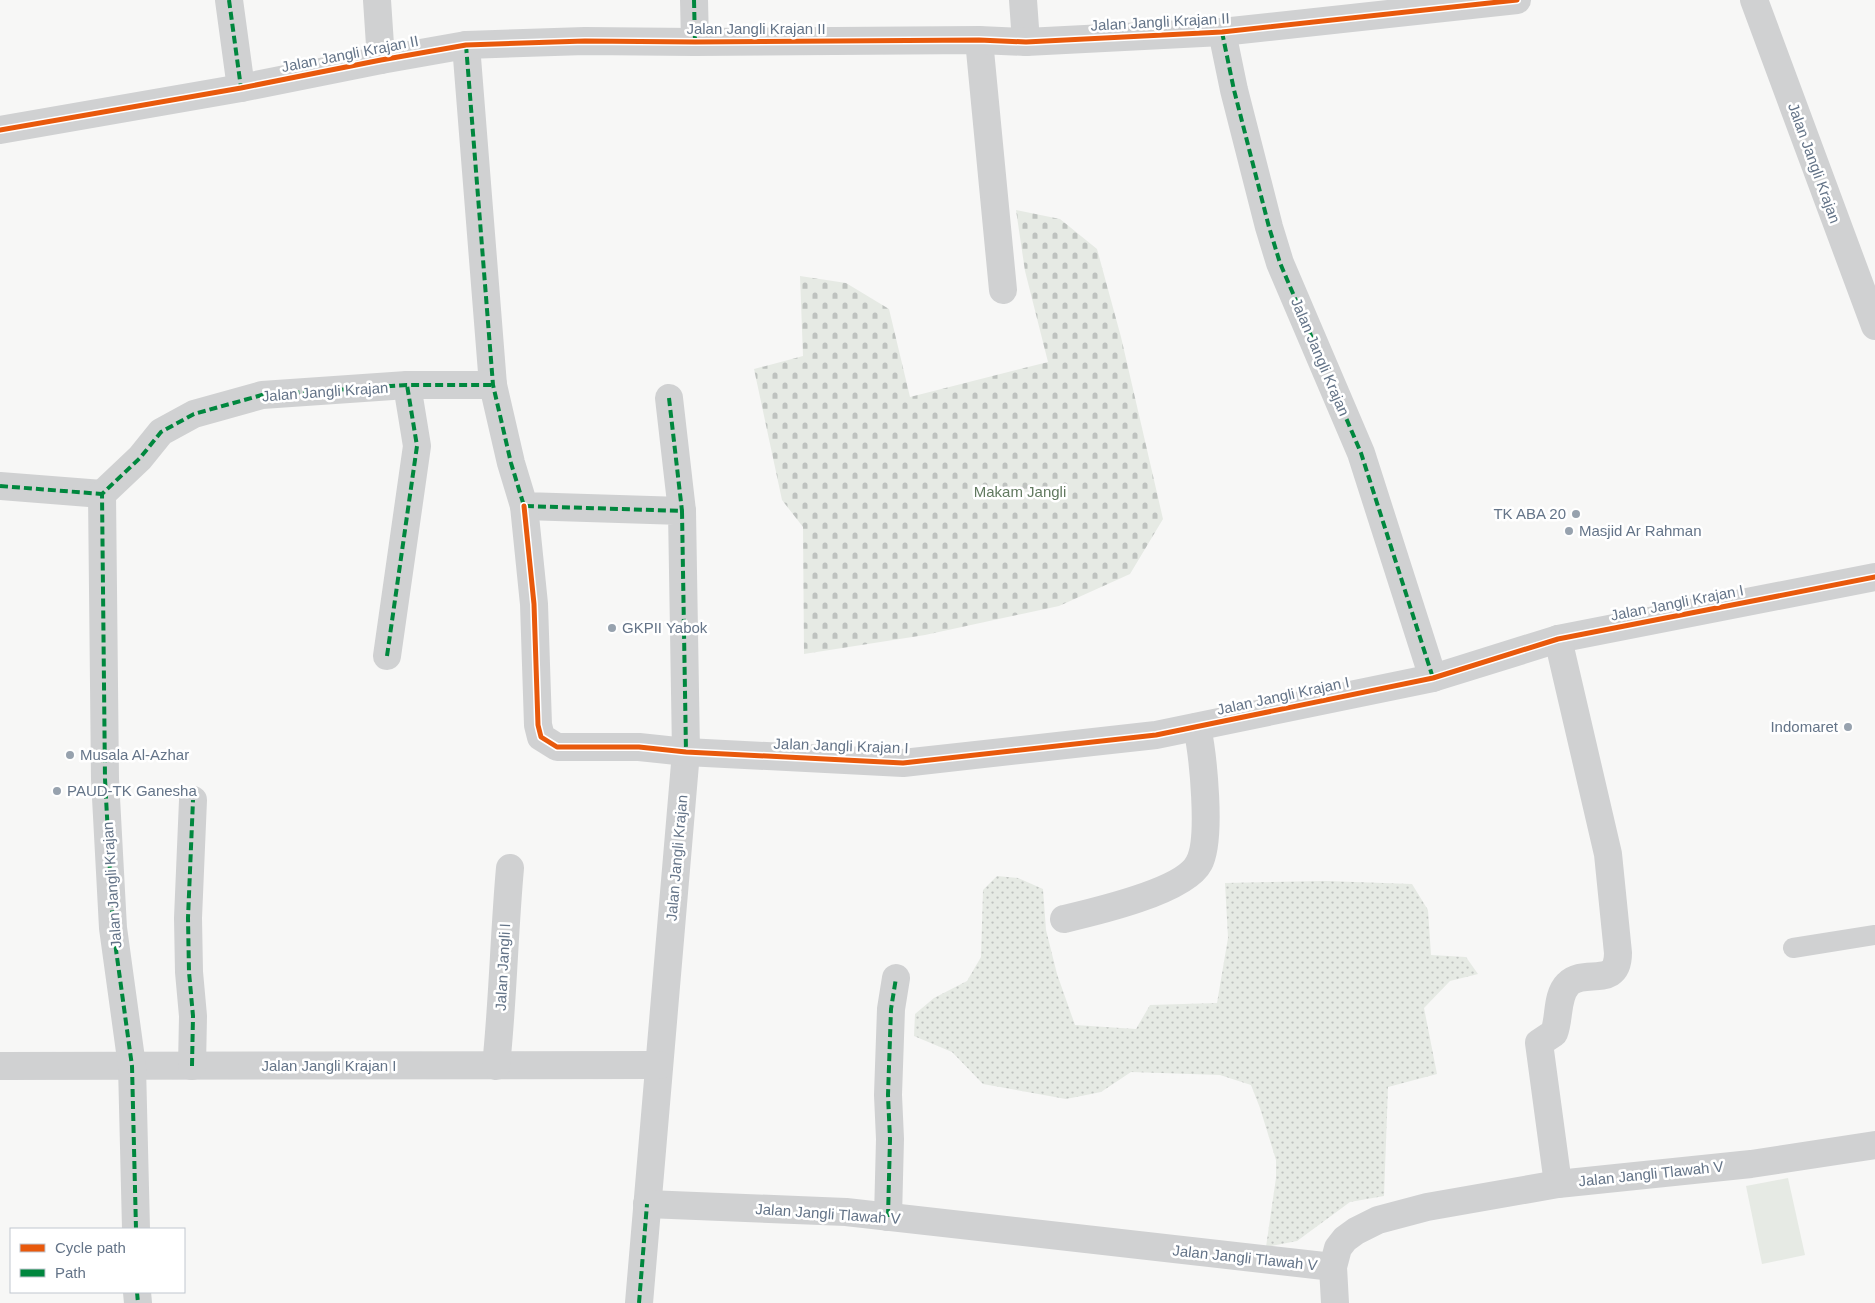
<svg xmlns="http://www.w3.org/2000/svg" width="1875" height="1303" font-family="Helvetica,sans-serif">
	<defs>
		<pattern id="grass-dots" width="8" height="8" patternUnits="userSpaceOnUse" patternTransform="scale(1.25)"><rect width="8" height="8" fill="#e6eae4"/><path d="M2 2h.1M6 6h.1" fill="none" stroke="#bec2bf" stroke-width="1.8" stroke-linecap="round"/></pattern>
		<pattern id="cemetery-stones" width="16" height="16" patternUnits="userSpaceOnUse" patternTransform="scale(1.25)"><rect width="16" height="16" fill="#e6eae4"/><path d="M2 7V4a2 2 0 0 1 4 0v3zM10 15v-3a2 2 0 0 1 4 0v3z" fill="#bec2bf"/></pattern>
	</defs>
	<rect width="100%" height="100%" fill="#f7f7f6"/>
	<path fill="url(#grass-dots)" d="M 997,876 L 1018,878 L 1043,889 L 1046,930 L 1057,974 L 1075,1025 L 1136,1029 L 1150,1005 L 1217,1003 L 1228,938 L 1225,883 L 1326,881 L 1412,884 L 1428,910 L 1431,955 L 1466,957 L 1478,974 L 1450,981 L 1424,1008 L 1437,1074 L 1388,1087 L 1384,1196 L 1350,1202 L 1297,1241 L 1266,1247 L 1276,1178 L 1276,1160 L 1260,1108 L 1251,1085 L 1220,1075 L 1131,1072 L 1101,1092 L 1066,1099 L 983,1084 L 952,1052 L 914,1036 L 915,1014 L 934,998 L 967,981 L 981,957 L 983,890 Z"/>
	<path fill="url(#cemetery-stones)" d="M 1016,210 L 1060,219 L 1097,249 L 1121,337 L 1163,519 L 1130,574 L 1059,606 L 925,635 L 804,654 L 803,527 L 782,500 L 754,369 L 803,356 L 800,276 L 846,283 L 889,309 L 910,397 L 1048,362 L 1025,271 Z"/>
	<path fill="#e6eae4" d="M 1788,1178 L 1805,1255 L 1762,1264 L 1746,1186 Z"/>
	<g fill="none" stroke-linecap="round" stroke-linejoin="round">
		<path stroke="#d0d1d2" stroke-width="20" d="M 1793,948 L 1875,935"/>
		<g stroke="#d0d1d2" stroke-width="28">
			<path d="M 229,0 L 241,88"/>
			<path d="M 377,0 L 381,60"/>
			<path d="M 694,0 L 695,42"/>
			<path d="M 1023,0 L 1026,42"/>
			<path d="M 1222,32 L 1234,90 L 1269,227 L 1280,263 L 1361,453 L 1433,678"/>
			<path d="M 979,40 L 1003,290"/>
			<path d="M 466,45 L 493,385 L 511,463 L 524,506 L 682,511 L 686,752 L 639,1303"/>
			<path d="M 0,130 L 241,88 L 381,60 L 466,45 L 585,41 L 695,42 L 979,40 L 1026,42 L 1222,32 L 1517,0"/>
			<path d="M 669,398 L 682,511"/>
			<path d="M 0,486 L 102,494"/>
			<path d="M 524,506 L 534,604 L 538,725 L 541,737 L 557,747 L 639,747 L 686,752 L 903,763 L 1156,735 L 1433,678 L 1558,639 L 1875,577"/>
			<path d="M 1558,639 L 1608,854 L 1618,953 C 1618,990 1584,967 1568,984 C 1556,996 1560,1018 1554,1033 L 1539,1043 L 1558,1184"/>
			<path d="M 387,656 L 417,446 L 407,385"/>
			<path d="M 1064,919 C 1094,912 1185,891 1199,863 C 1212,839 1203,755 1197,727"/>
			<path d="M 0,1066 L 659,1065"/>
			<path d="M 192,1066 L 193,1016 L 189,972 L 188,918 L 193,800"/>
			<path d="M 496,1066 C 503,1000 504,934 510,868"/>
			<path d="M 647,1204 L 846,1212 L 1333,1267"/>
			<path d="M 888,1217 L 890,1139 L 888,1095 L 891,1009 L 896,978"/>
			<path d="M 136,1229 L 132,1066 L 113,928 L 105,779 L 102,494 L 140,458 L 161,432 L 194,414 L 262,395 L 407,385 L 493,385"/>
			<path d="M 137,1292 L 138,1303"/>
			<path d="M 1335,1303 L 1333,1267 L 1338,1248 L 1345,1239 L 1356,1231 L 1378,1220 L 1427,1207 L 1558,1184 L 1751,1164 L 1875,1145"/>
		</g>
		<path stroke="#d0d1d2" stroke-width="28" d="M 1754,0 L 1875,326"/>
		<g stroke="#00873e" stroke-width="4" stroke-dasharray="8 4" stroke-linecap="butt">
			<path d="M 229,0 L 241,88"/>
			<path d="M 694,0 L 695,42"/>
			<path d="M 1222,32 L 1234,90 L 1269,227 L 1280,263 L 1361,453 L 1433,678"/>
			<path d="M 466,45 L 493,385 L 511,463 L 524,506 L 682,511 L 686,752 L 683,752"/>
			<path d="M 669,398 L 682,511"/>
			<path d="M 0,486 L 102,494"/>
			<path d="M 387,656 L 417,446 L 407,385"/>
			<path d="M 192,1066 L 193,1016 L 189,972 L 188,918 L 193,800"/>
			<path d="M 888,1217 L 890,1139 L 888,1095 L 891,1009 L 896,978"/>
			<path d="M 136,1229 L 132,1066 L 113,928 L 105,779 L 102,494 L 140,458 L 161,432 L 194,414 L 262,395 L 407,385 L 493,385"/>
			<path d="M 137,1292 L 138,1303"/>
			<path d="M 639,1303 L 647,1204"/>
		</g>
		<g stroke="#fff" stroke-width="8">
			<g id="cycleway">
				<path d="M 0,130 L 241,88 L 381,60 L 466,45 L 585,41 L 695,42 L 979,40 L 1026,42 L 1222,32 L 1517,0"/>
				<path d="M 524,506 L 534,604 L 538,725 L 541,737 L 557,747 L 639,747 L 686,752 L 903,763 L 1156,735 L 1433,678 L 1558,639 L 1875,577"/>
			</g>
		</g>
		<use href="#cycleway" stroke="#e8590c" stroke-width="5"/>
	</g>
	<g fill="#97a2ae" stroke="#fff" stroke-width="2">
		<circle cx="1576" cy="514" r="5"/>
		<circle cx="1569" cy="531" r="5"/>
		<circle cx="612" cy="628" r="5"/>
		<circle cx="1848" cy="727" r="5"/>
		<circle cx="70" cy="755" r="5"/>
		<circle cx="57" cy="791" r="5"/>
	</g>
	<g text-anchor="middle" stroke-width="5" stroke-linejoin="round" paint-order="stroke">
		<g font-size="15" fill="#647488" stroke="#fff">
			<text transform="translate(1160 22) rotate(-3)" y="5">Jalan Jangli Krajan II</text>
			<text x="756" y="34">Jalan Jangli Krajan II</text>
			<text transform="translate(350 54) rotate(-11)" y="5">Jalan Jangli Krajan II</text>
			<text transform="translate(1814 163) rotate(70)" y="5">Jalan Jangli Krajan</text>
			<text transform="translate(1320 357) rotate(67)" y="5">Jalan Jangli Krajan</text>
			<text transform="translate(325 392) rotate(-4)" y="5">Jalan Jangli Krajan</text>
			<text transform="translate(1677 603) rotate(-11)" y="5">Jalan Jangli Krajan I</text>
			<text transform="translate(1283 696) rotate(-12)" y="5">Jalan Jangli Krajan I</text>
			<text transform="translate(841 746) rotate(2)" y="5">Jalan Jangli Krajan I</text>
			<text transform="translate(677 858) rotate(-85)" y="5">Jalan Jangli Krajan</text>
			<text transform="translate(112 885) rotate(-94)" y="5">Jalan Jangli Krajan</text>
			<text transform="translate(503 967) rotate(-87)" y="5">Jalan Jangli I</text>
			<text x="329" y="1071">Jalan Jangli Krajan I</text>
			<text transform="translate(1651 1174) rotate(-6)" y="5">Jalan Jangli Tlawah V</text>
			<text transform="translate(828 1214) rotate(4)" y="5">Jalan Jangli Tlawah V</text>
			<text transform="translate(1245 1258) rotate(6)" y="5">Jalan Jangli Tlawah V</text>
		</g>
		<g font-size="15" fill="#627a60" stroke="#fff">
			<text x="1020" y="497">Makam Jangli</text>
		</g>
		<g font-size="15" fill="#647488" stroke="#fff" text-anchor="start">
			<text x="1566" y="519" text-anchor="end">TK ABA 20</text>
			<text x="1579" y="536">Masjid Ar Rahman</text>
			<text x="622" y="633">GKPII Yabok</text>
			<text x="1838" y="732" text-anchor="end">Indomaret</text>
			<text x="80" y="760">Musala Al-Azhar</text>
			<text x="67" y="796">PAUD-TK Ganesha</text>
		</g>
	</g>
	<rect x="10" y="1228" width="175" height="65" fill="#ffffff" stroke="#c1c7cf"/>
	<rect x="20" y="1244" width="25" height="8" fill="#e8590c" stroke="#c1c7cf"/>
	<text x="55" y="1253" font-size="15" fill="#647488">Cycle path</text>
	<rect x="20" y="1269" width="25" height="8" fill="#00873e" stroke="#c1c7cf"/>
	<text x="55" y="1278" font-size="15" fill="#647488">Path</text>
</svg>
